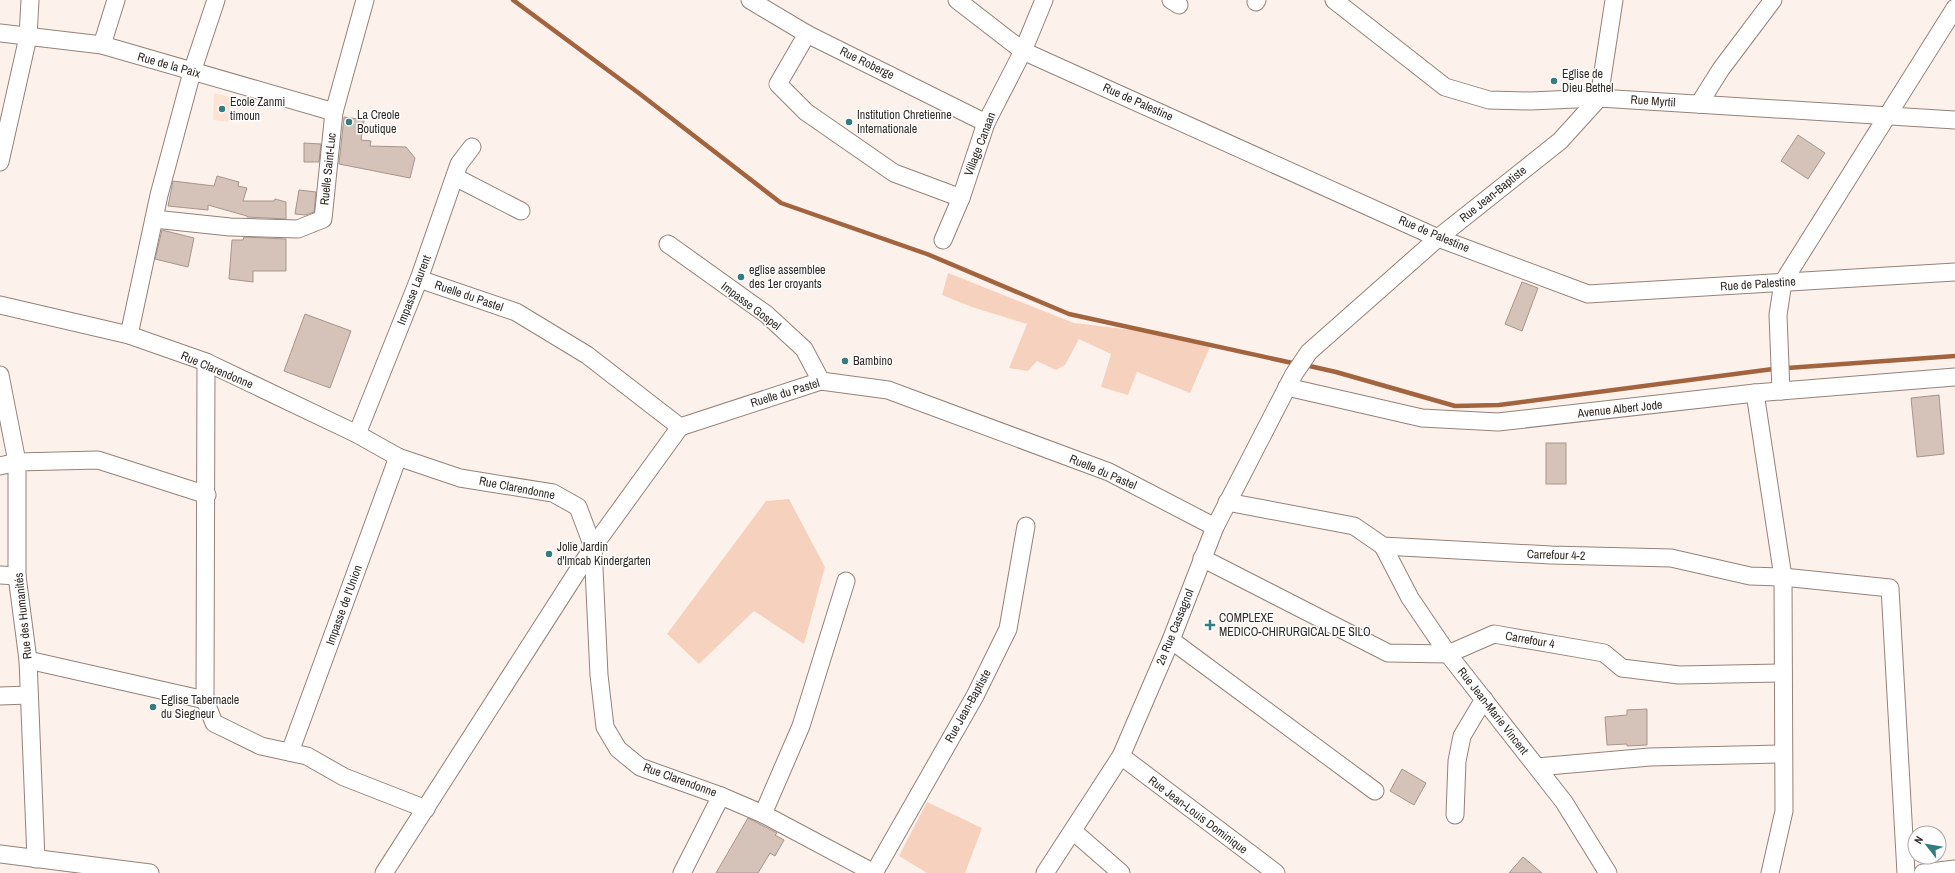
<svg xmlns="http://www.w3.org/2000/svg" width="1955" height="873" font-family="'Archivo Narrow',sans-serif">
	<rect width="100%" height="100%" fill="#fdf2eb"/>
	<path fill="#fee3d5" d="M 214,93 L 232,98 L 228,122 L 213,120 Z"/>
	<g fill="#f6d2be">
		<path d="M 948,273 L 1074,323 L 1150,332 L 1210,347 L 1190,393 L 1137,372 L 1128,395 L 1101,387 L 1111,354 L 1079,339 L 1065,365 L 1056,370 L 1037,361 L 1028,371 L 1009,368 L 1027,324 L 972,307 L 942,295 Z"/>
		<path d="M 789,499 L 825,567 L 804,644 L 754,611 L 699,664 L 667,634 L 766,501 Z"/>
		<path d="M 927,802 L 982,828 L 965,873 L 927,873 L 899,856 Z"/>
	</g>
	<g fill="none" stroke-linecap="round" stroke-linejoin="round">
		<g stroke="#a1643e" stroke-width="4.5">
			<path d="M 513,0 L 640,94 L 781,203 L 927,254 L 1069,314 L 1297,364"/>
			<path d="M 1305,365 L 1336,372 L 1455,406 L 1499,405 L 1773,369"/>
			<path d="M 1787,368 L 1955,356"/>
		</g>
	</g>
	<g fill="#d5c2b8" stroke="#a7958c">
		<path d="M 344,117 L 364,120 L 361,140 L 371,141 L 370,146 L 406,147 L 415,158 L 410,178 L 339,164 Z"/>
		<path d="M 1798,135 L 1825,153 L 1808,179 L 1781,161 Z"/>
		<path d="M 304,143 L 321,144 L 319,162 L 304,162 Z"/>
		<path d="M 217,176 L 239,182 L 238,186 L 247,188 L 243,201 L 274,201 L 275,199 L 286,202 L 286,219 L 247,217 L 247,216 L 208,205 L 208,210 L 168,206 L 173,181 L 214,186 Z"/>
		<path d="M 299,190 L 316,192 L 314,212 L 306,215 L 295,214 Z"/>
		<path d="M 162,230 L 194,238 L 188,267 L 155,259 Z"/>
		<path d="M 244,237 L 286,239 L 286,271 L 253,271 L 253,282 L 229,279 L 232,240 L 243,240 Z"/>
		<path d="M 1522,282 L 1538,288 L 1522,331 L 1505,324 Z"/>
		<path d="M 305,314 L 351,331 L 330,388 L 284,371 Z"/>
		<path d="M 1939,395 L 1944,454 L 1917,457 L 1911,398 Z"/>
		<rect x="1546" y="443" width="20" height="41"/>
		<path d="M 1647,709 L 1647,745 L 1627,746 L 1627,744 L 1607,745 L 1605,717 L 1627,715 L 1627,710 Z"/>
		<path d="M 1402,769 L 1426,783 L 1414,805 L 1390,791 Z"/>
		<path d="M 748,818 L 777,833 L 775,835 L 784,840 L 775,856 L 770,853 L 758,873 L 716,873 Z"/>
		<path d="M 1523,857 L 1542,873 L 1509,873 Z"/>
	</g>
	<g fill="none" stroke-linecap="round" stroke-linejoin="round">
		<g stroke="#938279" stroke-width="19">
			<g id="minor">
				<path d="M 750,0 L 807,34 L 986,123"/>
				<path d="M 957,0 L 1023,51 L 1438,238 L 1588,294 L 1955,272"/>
				<path d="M 1171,0 L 1179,5"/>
				<path d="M 1334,0 L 1445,87 L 1489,100 L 1530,101 L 1599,98 L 1955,120"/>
				<path d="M 1256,2 L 1257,0"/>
				<path d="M 0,33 L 102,45 L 334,112"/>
				<path d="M 807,34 L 778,84 L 806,112 L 894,173 L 961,198"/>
				<path d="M 102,45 L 116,0"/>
				<path d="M 1699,104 L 1721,69 L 1773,0"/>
				<path d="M 0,162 L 28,37 L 30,0"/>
				<path d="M 455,177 L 521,211"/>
				<path d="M 154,219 L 230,227 L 298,229 L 323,219 L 334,112 L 365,0"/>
				<path d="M 943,240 L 961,198 L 986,123 L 1023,51 L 1044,0"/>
				<path d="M 668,244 L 766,314 L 804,349 L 821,381"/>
				<path d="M 419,279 L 516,312 L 587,355 L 680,427 L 821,381 L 888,390 L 1109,472 L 1215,527"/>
				<path d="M 0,305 L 129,335 L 206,362 L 357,434 L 398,457 L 460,478 L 553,493 L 578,507 L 593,547 L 599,675 L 605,727 L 618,749 L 640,767 L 721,796 L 763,814 L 874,873"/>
				<path d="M 129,335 L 159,195 L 192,72 L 216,0"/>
				<path d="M 206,362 L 205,700 L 214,723 L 261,746 L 307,756 L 344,777 L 426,809"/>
				<path d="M 0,375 L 17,462 L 17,576 L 28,660 L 36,859"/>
				<path d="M 1287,387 L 1422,418 L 1498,422 L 1755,393 L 1955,377"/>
				<path d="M 1781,391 L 1778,315 L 1783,282 L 1955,8"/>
				<path d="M 1755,393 L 1783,577 L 1784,811 L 1770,873"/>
				<path d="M 357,434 L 419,279 L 459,164 L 472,147"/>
				<path d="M 0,466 L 17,462 L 98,460 L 207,495"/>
				<path d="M 1227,502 L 1354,526 L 1383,546 L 1551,555 L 1671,558 L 1750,576 L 1783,577 L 1890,588 L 1906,873"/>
				<path d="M 1383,546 L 1410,598 L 1448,654 L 1564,802 L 1608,873"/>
				<path d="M 1202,558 L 1388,653 L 1448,654 L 1494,634 L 1604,653 L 1622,668 L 1679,675 L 1783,673"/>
				<path d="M 0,575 L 17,576"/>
				<path d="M 1171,640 L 1375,791"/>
				<path d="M 28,660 L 205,700"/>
				<path d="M 0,696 L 29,695"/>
				<path d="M 290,752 L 398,457"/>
				<path d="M 1121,756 L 1276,873"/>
				<path d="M 1537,767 L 1650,757 L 1783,754"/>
				<path d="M 763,814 L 801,726 L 846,581"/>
				<path d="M 1455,815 L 1457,761 L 1462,736 L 1484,699"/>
				<path d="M 1073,831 L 1121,873"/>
				<path d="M 0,854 L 150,873"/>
				<path d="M 384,873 L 593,547 L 680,427"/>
				<path d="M 682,873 L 721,796"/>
				<path d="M 874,873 L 975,696 L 1008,629 L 1026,526"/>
				<path d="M 1045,873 L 1121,756 L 1171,640 L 1215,527 L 1294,374 L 1309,352 L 1438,238 L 1560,141 L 1599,98 L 1614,0"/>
				<path d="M 1923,873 L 1955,869"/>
			</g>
		</g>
		<use href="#minor" stroke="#fff" stroke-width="17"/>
	</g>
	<g fill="#337c80" stroke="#fff" stroke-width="1.5">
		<circle cx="1554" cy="81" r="4"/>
		<circle cx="222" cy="109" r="4"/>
		<circle cx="349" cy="122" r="4"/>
		<circle cx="849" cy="122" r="4"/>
		<circle cx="741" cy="277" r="4"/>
		<circle cx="845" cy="361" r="4"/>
		<circle cx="549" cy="554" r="4"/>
		<path d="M1208 619h4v4h4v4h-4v4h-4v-4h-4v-4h4z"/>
		<circle cx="153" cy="707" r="4"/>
	</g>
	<g text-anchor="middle" stroke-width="3" stroke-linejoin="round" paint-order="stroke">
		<g font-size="12" fill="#302925" stroke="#fff">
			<text transform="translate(867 63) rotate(26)" y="4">Rue Roberge</text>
			<text transform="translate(169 65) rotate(16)" y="4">Rue de la Paix</text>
			<text transform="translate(1653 101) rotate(4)" y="4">Rue Myrtil</text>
			<text transform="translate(1138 102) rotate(24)" y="4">Rue de Palestine</text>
			<text transform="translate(980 144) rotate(-69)" y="4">Village Canaan</text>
			<text transform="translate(328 169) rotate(-84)" y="4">Ruelle Saint-Luc</text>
			<text transform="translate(1493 194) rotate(-39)" y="4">Rue Jean-Baptiste</text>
			<text transform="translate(1434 234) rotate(23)" y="4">Rue de Palestine</text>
			<text transform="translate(1758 284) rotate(-4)" y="4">Rue de Palestine</text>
			<text transform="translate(414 290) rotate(-69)" y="4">Impasse Laurent</text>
			<text transform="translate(469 296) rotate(19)" y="4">Ruelle du Pastel</text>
			<text transform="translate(751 306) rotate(37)" y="4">Impasse Gospel</text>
			<text transform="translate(217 370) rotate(23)" y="4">Rue Clarendonne</text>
			<text transform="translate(785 393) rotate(-17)" y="4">Ruelle du Pastel</text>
			<text transform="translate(1620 409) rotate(-6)" y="4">Avenue Albert Jode</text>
			<text transform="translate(1103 472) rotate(23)" y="4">Ruelle du Pastel</text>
			<text transform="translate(517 488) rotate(11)" y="4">Rue Clarendonne</text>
			<text transform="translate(1556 555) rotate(2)" y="4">Carrefour 4-2</text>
			<text transform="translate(344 605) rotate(-70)" y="4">Impasse de l'Union</text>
			<text transform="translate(23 616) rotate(-96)" y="4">Rue des Humanités</text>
			<text transform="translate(1175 627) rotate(-68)" y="4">2e Rue Cassagnol</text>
			<text transform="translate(1530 640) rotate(10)" y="4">Carrefour 4</text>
			<text transform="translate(968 706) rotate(-61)" y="4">Rue Jean-Baptiste</text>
			<text transform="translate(1493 711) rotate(52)" y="4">Rue Jean-Marie Vincent</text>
			<text transform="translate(680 780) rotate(20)" y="4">Rue Clarendonne</text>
			<text transform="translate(1198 815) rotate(37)" y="4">Rue Jean-Louis Dominique</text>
		</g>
		<g font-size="12" fill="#302925" stroke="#fff" text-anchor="start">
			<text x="1562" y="78">Eglise de<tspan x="1562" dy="14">Dieu Bethel</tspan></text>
			<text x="230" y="106">Ecole Zanmi<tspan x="230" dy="14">timoun</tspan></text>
			<text x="357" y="119">La Creole<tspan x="357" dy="14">Boutique</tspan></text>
			<text x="857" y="119">Institution Chretienne<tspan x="857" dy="14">Internationale</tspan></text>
			<text x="749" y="274">eglise assemblee<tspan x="749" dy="14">des 1er croyants</tspan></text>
			<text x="853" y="365">Bambino</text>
			<text x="557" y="551">Jolie Jardin<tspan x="557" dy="14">d'Imcab Kindergarten</tspan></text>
			<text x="1219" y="622">COMPLEXE<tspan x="1219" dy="14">MEDICO-CHIRURGICAL DE SILO</tspan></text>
			<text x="161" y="704">Eglise Tabernacle<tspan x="161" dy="14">du Siegneur</tspan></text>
		</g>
	</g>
	<g transform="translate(1927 845) rotate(301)"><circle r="19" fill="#ffffff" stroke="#aca9a8"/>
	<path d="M0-3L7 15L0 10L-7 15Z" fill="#337c80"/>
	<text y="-6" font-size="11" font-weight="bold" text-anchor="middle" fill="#302925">N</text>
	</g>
</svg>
